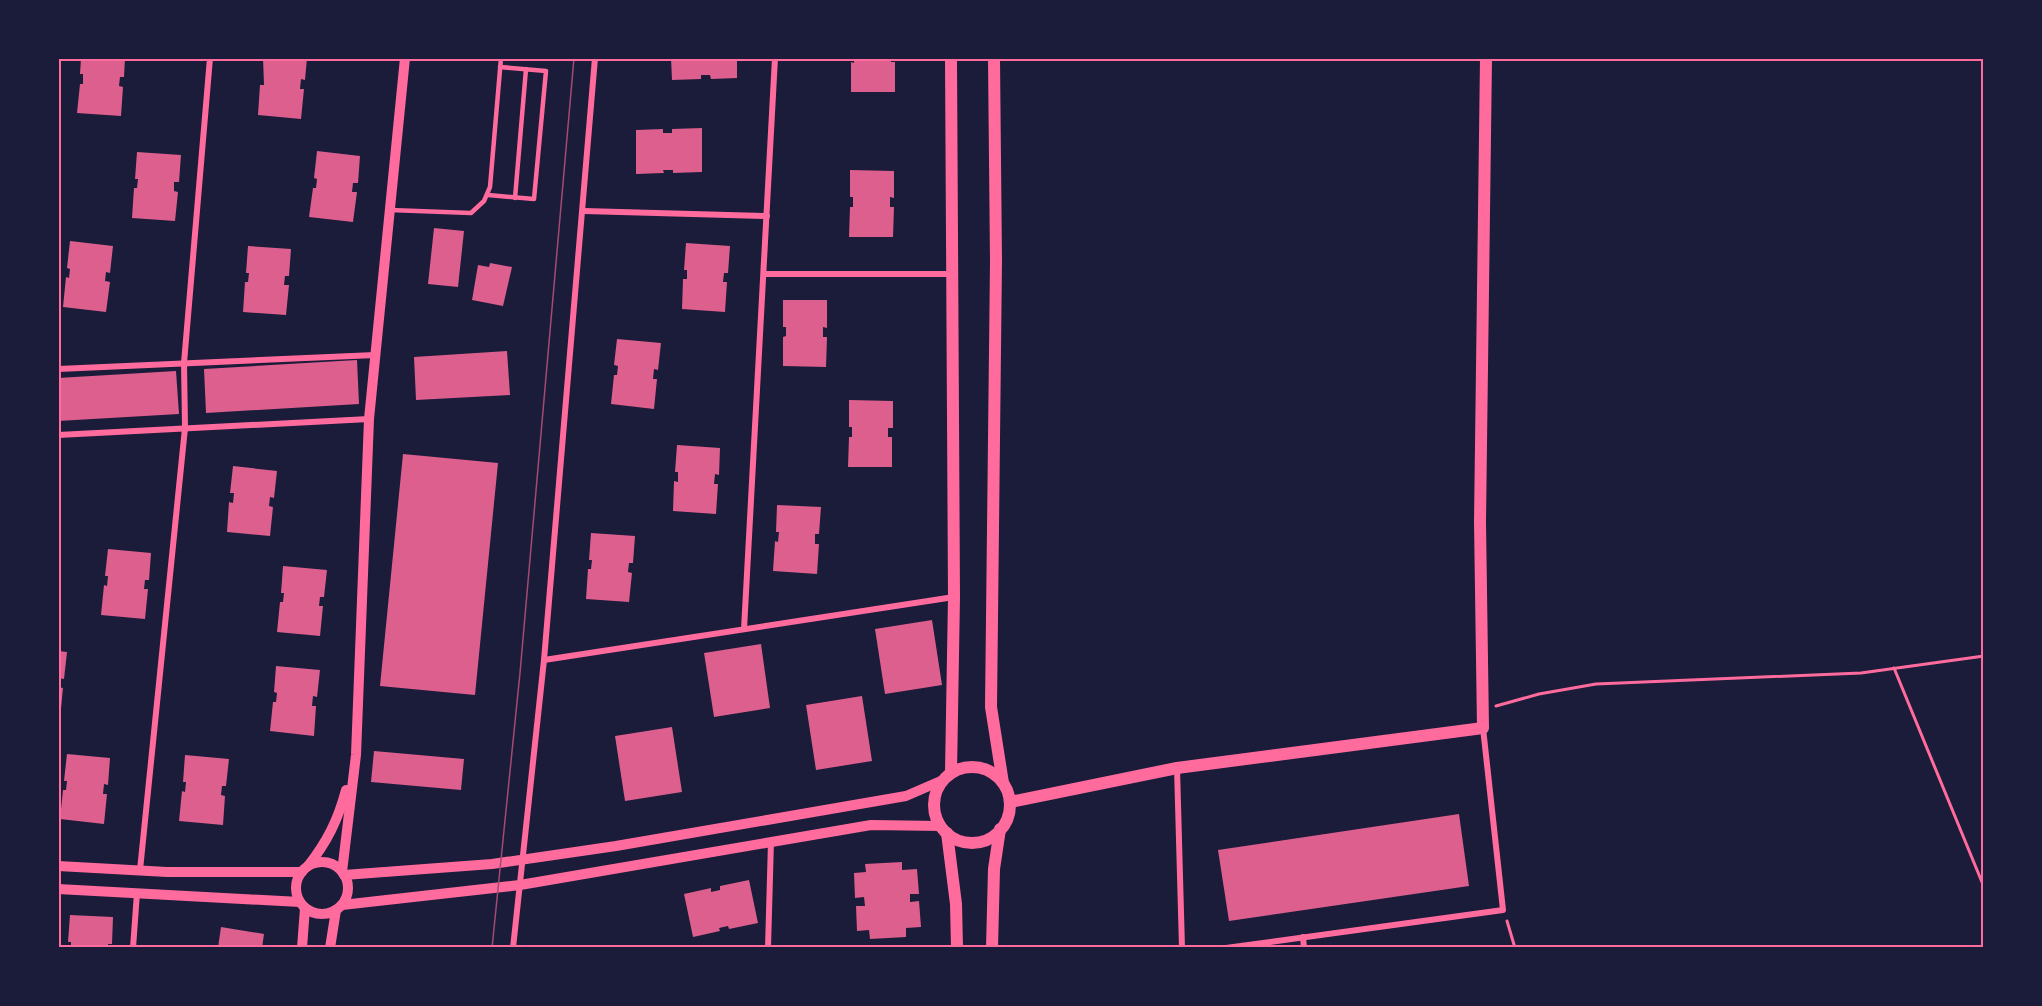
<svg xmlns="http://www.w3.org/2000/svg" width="2042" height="1006" font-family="Rubik,sans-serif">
	<rect width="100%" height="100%" fill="#1b1b3a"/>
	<g fill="#dd5f8e">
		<path d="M 81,58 L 125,58 L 124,77 L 120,77 L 119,86 L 123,87 L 121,116 L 77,113 L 80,84 L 83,84 L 83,74 L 80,74 Z"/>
		<path d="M 263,58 L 307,58 L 305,80 L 301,79 L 300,89 L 304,89 L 301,119 L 258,115 L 260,85 L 264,85 Z"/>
		<path d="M 671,58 L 737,58 L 737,78 L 711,79 L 710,75 L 701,75 L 701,79 L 672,80 Z"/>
		<path d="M 854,58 L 891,58 L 891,62 L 895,62 L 895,92 L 851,92 L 851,62 L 854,63 Z"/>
		<path d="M 702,128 L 702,172 L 673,173 L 673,170 L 663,170 L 664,173 L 636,174 L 636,130 L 663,129 L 663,133 L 672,133 L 672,129 Z"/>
		<path d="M 317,151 L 360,156 L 358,183 L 353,183 L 352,192 L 357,192 L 353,222 L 309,217 L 313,188 L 316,188 L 317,179 L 314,178 Z"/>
		<path d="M 137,152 L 181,155 L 179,182 L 174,182 L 174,191 L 178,192 L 175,221 L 132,218 L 134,188 L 137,188 L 138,179 L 135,179 Z"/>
		<path d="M 850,170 L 894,171 L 894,198 L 890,197 L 890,207 L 894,207 L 893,237 L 849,237 L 850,207 L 853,207 L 853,197 L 850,197 Z"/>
		<path d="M 434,228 L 464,231 L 458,287 L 428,284 Z"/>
		<path d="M 70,241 L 113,246 L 110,273 L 106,272 L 105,281 L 110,282 L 106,312 L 63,307 L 66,277 L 69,278 L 70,269 L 67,268 Z"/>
		<path d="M 686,243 L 730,246 L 728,273 L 724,273 L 723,282 L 727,282 L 725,312 L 682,309 L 683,279 L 687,279 L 687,270 L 684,270 Z"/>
		<path d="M 248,246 L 291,249 L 289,276 L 285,276 L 284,285 L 289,285 L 286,315 L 243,312 L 245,282 L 248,282 L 249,273 L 246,273 Z"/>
		<path d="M 490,263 L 512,267 L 503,306 L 472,300 L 478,265 L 489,267 Z"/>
		<path d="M 783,300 L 827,300 L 827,328 L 823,327 L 823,337 L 827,337 L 826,367 L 783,366 L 783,337 L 786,336 L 786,327 L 783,327 Z"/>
		<path d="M 617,339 L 661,343 L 658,370 L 654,369 L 653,379 L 657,379 L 654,409 L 611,404 L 614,375 L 617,375 L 618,366 L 614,365 Z"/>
		<path d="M 507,351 L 510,395 L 416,400 L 414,357 Z"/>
		<path d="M 357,360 L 359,404 L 206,413 L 204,369 Z"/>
		<path d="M 176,371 L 179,414 L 58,421 L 58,378 Z"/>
		<path d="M 849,400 L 893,401 L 893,428 L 888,428 L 888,437 L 892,437 L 892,467 L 848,467 L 849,437 L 852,437 L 852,427 L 849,427 Z"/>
		<path d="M 677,445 L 720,448 L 719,475 L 715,474 L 714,484 L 718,484 L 716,514 L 673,511 L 674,481 L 678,482 L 678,472 L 675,472 Z"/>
		<path d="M 403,454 L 498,463 L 475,695 L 380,686 Z"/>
		<path d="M 233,466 L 277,471 L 274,498 L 270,497 L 269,506 L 273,507 L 270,536 L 227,532 L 229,502 L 233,503 L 234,493 L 230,493 Z"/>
		<path d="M 777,505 L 821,507 L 819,534 L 815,534 L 815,544 L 819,544 L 817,574 L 773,571 L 775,541 L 778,542 L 779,532 L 776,532 Z"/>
		<path d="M 591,533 L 635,536 L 633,563 L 629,563 L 628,572 L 632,573 L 629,602 L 586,599 L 588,569 L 591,569 L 592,560 L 589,560 Z"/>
		<path d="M 108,549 L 151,553 L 149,580 L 145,580 L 144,589 L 148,589 L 145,619 L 101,615 L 104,585 L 107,586 L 108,576 L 105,576 Z"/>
		<path d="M 283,566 L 327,570 L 324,597 L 320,597 L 319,606 L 323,606 L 320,636 L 277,632 L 280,602 L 283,602 L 284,593 L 281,593 Z"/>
		<path d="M 932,620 L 942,685 L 885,694 L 875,629 Z"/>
		<path d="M 761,644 L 770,708 L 714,717 L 704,653 Z"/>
		<path d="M 58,651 L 67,652 L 64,679 L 58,678 Z"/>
		<path d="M 276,666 L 320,670 L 317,697 L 313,696 L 312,706 L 316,706 L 314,736 L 270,731 L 273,702 L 276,702 L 277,693 L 274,692 Z"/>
		<path d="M 58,687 L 63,688 L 60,719 L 58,719 Z"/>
		<path d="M 862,696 L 872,761 L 816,770 L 806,705 Z"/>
		<path d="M 672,727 L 682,792 L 625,801 L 615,736 Z"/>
		<path d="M 374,751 L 464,759 L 461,790 L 371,782 Z"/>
		<path d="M 67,754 L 110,758 L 108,785 L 104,784 L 103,794 L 107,794 L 104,824 L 60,819 L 63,790 L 66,790 L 67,781 L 64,781 Z"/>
		<path d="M 185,755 L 229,759 L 226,786 L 222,786 L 221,795 L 225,796 L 223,825 L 179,821 L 182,791 L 185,792 L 186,782 L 183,782 Z"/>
		<path d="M 1459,814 L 1469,886 L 1229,921 L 1218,850 Z"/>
		<path d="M 902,862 L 902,870 L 917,869 L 919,894 L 910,894 L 910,902 L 919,901 L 921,927 L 906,928 L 906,937 L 870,939 L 869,930 L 857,931 L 856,906 L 865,906 L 864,897 L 855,898 L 854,873 L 866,872 L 865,864 Z"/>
		<path d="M 749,880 L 758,923 L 729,929 L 728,926 L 719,928 L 720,931 L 693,937 L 684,894 L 711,888 L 711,892 L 720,890 L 720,886 Z"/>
		<path d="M 70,915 L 113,917 L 112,944 L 108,944 L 108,948 L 71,948 L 71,942 L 68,942 Z"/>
		<path d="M 221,927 L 264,934 L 262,948 L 218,948 Z"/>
	</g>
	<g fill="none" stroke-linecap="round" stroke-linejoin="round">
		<g stroke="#ff6b9d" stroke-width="3">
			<path d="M 1894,668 L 1984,887"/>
			<path d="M 1496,706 L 1539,694 L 1596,684 L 1861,673 L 1984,656"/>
			<path d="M 1507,921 L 1515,948"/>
		</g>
		<g stroke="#ff6b9d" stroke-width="4.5">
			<path d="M 488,195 L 534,199 L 546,71 L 500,67"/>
			<path d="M 515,198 L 526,69"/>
			<path d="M 390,210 L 471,213 L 484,201 L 490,187 L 501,58"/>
		</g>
		<g stroke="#ff6b9d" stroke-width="6">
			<path d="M 584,211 L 767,216"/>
			<path d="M 764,274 L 952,274"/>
			<path d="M 58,369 L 375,355"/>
			<path d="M 58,435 L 369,419"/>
			<path d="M 744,629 L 775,58"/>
			<path d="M 544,660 L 954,597"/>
			<path d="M 1177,768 L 1182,948"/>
			<path d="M 140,870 L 185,428 L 184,363 L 210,58"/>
			<path d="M 1303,937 L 1304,948"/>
			<path d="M 133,948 L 137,893"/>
			<path d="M 513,948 L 544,660 L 595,58"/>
			<path d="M 768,948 L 771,841"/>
			<path d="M 1226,948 L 1503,910 L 1483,728"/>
		</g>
		<g stroke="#ff6b9d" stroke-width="10">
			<circle cx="322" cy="888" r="26"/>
			<path d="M 58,866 L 167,872 L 302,872"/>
			<path d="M 308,866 C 327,842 338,820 346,790"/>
			<path d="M 342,872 L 356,755 L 369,419 L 405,58"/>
			<path d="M 344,875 L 492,864 L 616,846 L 906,796 L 943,780"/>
			<path d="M 58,889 L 300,902"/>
			<path d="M 342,905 L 520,885 L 871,825 L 941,826"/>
			<path d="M 302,948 L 305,908"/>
			<path d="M 330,948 L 336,910"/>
		</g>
		<g stroke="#ff6b9d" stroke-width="12">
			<path d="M 994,58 L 996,261 L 991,707 L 1003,783"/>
			<circle cx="972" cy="805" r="38"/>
			<path d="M 951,773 L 954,597 L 951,58"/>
			<path d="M 1010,802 L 1177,768 L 1483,728 L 1480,522 L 1486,58"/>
			<path d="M 947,833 L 956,904 L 957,948"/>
			<path d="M 992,948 L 994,869 L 1000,829"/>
		</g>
		<path stroke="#a44b75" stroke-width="1.5" d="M 492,948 L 520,673 L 574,58"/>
	</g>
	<rect width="2042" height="1006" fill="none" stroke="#1b1b3a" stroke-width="120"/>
	<rect x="60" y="60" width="1922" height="886" fill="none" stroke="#ff6b9d" stroke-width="2"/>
</svg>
